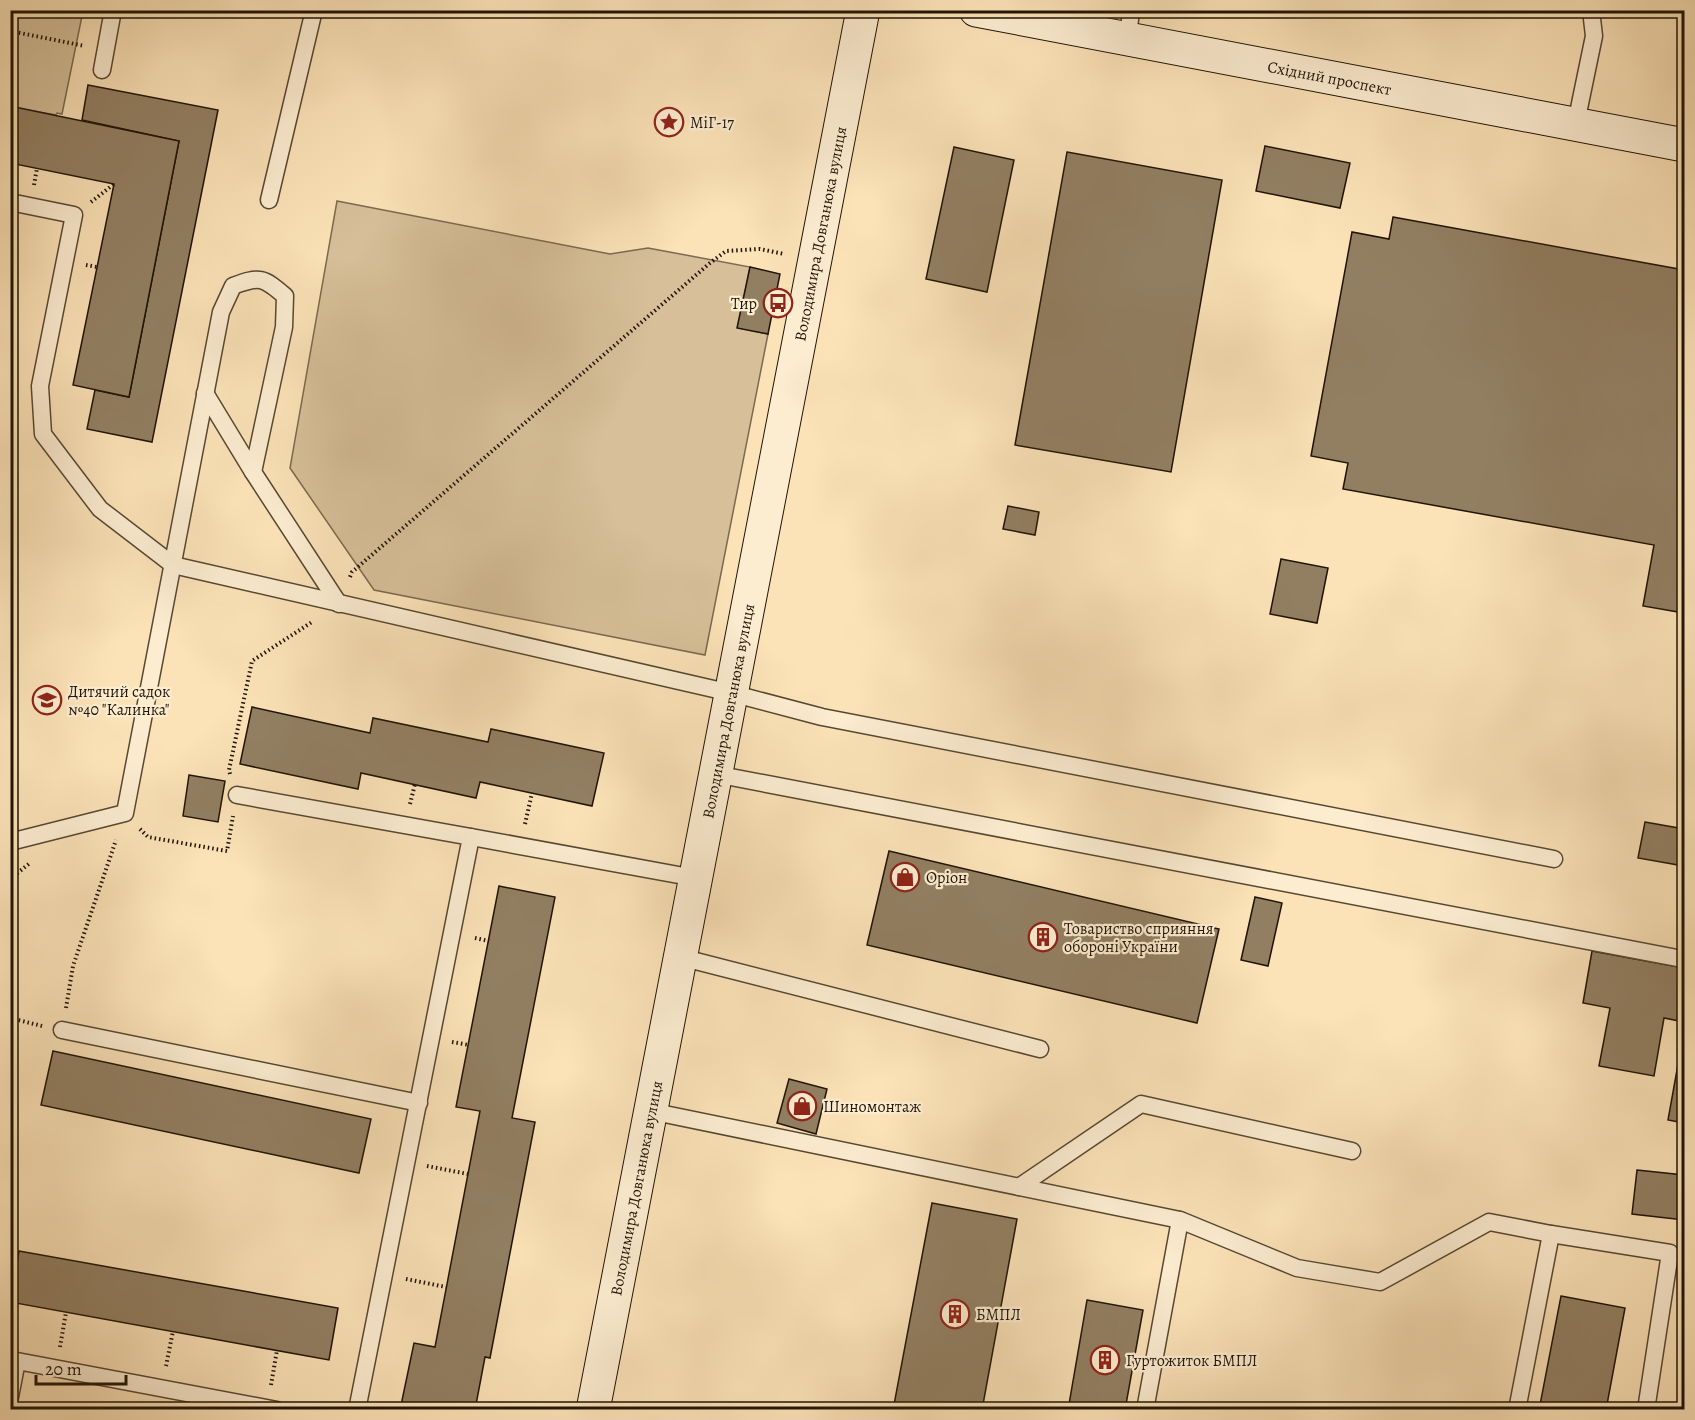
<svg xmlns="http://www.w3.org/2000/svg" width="1695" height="1420" font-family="Alegreya,serif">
	<rect width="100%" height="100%" fill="#fbe2b7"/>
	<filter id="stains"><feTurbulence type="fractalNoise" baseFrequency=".00333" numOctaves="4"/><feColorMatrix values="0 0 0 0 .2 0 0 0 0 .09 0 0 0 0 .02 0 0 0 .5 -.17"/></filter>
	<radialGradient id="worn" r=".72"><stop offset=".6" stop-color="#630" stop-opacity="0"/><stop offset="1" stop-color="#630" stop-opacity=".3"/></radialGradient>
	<g fill="#d6bf99" stroke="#7b6a4f" stroke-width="1.5">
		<path d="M 10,11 L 83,11 L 62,114 L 57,113 L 56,115 L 11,107 Z"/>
		<path d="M 337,201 L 610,254 L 648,248 L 750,267 L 738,328 L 768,334 L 705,655 L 374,590 L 290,468 Z"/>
	</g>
	<g fill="#927f62" stroke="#201405" stroke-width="1.5">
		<path d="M 88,85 L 218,110 L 152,442 L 87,429 L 95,390 L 129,397 L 179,141 L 82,120 Z"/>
		<path d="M 10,106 L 179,141 L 129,397 L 73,385 L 114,184 L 10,163 Z"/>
		<path d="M 1265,146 L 1350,163 L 1340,208 L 1256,191 Z"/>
		<path d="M 954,147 L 1014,160 L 987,292 L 926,279 Z"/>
		<path d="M 1067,152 L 1222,180 L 1171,472 L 1015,445 Z"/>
		<path d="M 1393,217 L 1684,270 L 1684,613 L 1643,606 L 1654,545 L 1343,489 L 1348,463 L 1311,456 L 1352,232 L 1389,239 Z"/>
		<path d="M 750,267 L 780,274 L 768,334 L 737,328 Z"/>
		<path d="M 1008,506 L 1039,512 L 1035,535 L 1003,529 Z"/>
		<path d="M 1281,559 L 1328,568 L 1317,623 L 1270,614 Z"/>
		<path d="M 252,707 L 370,733 L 373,718 L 488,742 L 491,729 L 604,753 L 592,806 L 480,782 L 476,798 L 361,773 L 358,789 L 240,764 Z"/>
		<path d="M 189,775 L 225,781 L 218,822 L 183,816 Z"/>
		<path d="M 1645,822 L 1684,829 L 1684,866 L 1638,858 Z"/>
		<path d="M 889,851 L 1219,929 L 1197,1023 L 867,945 Z"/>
		<path d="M 499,886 L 555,897 L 512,1118 L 535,1122 L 490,1358 L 485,1357 L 475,1410 L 400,1410 L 414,1343 L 435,1347 L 480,1111 L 456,1107 Z"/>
		<path d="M 1255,897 L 1282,903 L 1268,966 L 1241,960 Z"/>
		<path d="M 1592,951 L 1684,968 L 1684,1022 L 1664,1018 L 1654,1076 L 1599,1066 L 1610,1008 L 1583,1003 Z"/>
		<path d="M 1684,1031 L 1684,1123 L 1668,1120 Z"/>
		<path d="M 53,1051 L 371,1119 L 359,1173 L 41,1105 Z"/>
		<path d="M 789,1079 L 827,1089 L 816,1134 L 777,1123 Z"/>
		<path d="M 1637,1170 L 1684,1175 L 1684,1220 L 1632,1214 Z"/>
		<path d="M 932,1203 L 1017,1219 L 982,1410 L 893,1410 Z"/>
		<path d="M 19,1251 L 338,1308 L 329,1360 L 10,1302 Z"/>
		<path d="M 1561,1296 L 1625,1308 L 1606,1410 L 1539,1410 Z"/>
		<path d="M 1087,1300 L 1143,1310 L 1125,1410 L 1068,1410 Z"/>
		<path d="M 55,1403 L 88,1410 L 53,1410 Z"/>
	</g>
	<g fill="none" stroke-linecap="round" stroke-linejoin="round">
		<g stroke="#574832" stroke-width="19">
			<g id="service">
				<path d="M 1128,38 L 1131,10"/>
				<path d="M 102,70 L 113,10"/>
				<path d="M 1576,123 L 1594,36 L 1591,10"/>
				<path d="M 269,200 L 314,10"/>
				<path d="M 10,202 L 74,215 L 40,386 L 43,434 L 100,509 L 173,565 L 731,693 L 822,717 L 1554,859"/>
				<path d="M 205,393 L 253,472 L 339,604"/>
				<path d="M 715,774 L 1677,958"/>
				<path d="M 237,795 L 471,837 L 357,1410"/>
				<path d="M 471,837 L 695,878"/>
				<path d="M 10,842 L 125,813 L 221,312 L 233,286 C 260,276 263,277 285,296 L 284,327 L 253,472"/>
				<path d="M 680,957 L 1040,1049"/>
				<path d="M 62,1030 L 419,1103"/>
				<path d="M 650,1111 L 1180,1220 L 1297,1268 L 1380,1282 L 1489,1222 L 1551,1234 L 1670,1253 L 1646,1410"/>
				<path d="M 1019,1187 L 1141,1104 L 1352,1151"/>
				<path d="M 10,1397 L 17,1361 L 277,1410"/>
				<path d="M 1145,1410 L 1180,1220"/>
				<path d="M 1517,1410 L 1551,1234"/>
			</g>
		</g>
		<g stroke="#201405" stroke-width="35">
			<g id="secondary">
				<path id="s1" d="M 976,10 L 1684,145"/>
				<path id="s2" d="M 593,1410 L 863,10"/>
			</g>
		</g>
		<g stroke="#201405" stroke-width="4" stroke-dasharray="1.5 3" stroke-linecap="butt">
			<path d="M 10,31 L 85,46"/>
			<path d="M 34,185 L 37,168"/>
			<path d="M 91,202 L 114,184"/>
			<path d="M 86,265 L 97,267"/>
			<path d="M 350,577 L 352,572 L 710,263 L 726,251 L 760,249 L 784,254"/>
			<path d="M 230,774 L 229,770 L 252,661 L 312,622"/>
			<path d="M 410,804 L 415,784"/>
			<path d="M 525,824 L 532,793"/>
			<path d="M 140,829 L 148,837 L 227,851 L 233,816"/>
			<path d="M 10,879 L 30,863"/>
			<path d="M 475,938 L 489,941"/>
			<path d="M 66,1008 L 73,966 L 116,840"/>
			<path d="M 10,1018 L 42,1026"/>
			<path d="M 452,1042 L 469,1045"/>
			<path d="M 427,1166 L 468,1174"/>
			<path d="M 406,1279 L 446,1287"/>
			<path d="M 60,1347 L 66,1312"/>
			<path d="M 166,1366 L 173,1331"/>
			<path d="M 271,1385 L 277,1350"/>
		</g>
		<use href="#service" stroke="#fcecd0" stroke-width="16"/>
		<use href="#secondary" stroke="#fcecd0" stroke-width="33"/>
	</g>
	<defs>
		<g id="sight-ring" transform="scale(1.5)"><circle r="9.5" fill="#fcecd0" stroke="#8f2418" stroke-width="1.5"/><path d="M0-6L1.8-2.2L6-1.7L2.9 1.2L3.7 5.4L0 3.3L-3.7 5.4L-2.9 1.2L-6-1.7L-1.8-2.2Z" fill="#8f2418"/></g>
		<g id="bus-ring" transform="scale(1.5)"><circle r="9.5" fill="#fcecd0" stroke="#8f2418" stroke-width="1.5"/><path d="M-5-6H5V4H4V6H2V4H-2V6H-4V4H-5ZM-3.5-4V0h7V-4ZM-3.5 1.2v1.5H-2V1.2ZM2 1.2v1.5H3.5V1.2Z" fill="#8f2418"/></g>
		<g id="school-ring" transform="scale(1.5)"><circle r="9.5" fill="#fcecd0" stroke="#8f2418" stroke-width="1.5"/><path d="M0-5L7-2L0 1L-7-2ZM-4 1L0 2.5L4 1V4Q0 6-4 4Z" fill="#8f2418"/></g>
		<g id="shop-ring" transform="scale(1.5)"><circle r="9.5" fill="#fcecd0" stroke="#8f2418" stroke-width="1.5"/><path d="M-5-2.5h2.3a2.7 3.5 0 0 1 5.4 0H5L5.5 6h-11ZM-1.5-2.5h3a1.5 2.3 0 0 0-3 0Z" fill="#8f2418"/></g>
		<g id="building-ring" transform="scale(1.5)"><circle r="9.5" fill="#fcecd0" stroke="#8f2418" stroke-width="1.5"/><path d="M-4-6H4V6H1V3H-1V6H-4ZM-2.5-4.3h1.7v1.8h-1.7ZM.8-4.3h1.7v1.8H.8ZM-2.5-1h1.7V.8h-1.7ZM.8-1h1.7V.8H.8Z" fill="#8f2418"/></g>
	</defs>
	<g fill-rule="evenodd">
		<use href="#sight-ring" x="669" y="122"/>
		<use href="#bus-ring" x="778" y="303"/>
		<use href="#school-ring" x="47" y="700"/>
		<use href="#shop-ring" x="905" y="877"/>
		<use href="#building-ring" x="1043" y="937"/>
		<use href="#shop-ring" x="802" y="1106"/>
		<use href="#building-ring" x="955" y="1314"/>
		<use href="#building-ring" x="1105" y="1360"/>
	</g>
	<g text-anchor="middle" stroke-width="4.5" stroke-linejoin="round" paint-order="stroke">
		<g font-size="16" fill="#201405" stroke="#fcecd0">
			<text dy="6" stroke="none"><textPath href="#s1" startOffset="360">Східний проспект</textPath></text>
			<text dy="6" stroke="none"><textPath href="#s2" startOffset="1198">Володимира Довганюка вулиця</textPath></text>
			<text dy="6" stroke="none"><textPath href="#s2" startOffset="712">Володимира Довганюка вулиця</textPath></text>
			<text dy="6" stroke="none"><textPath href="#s2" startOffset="226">Володимира Довганюка вулиця</textPath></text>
		</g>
		<g font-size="16" fill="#201405" stroke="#fcecd0" text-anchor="start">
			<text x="690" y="128">МіГ-17</text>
			<text x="757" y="309" text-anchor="end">Тир</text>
			<text x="68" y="697">Дитячий садок<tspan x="68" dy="18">№40 "Калинка"</tspan></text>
			<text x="926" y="883">Оріон</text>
			<text x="1064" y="934">Товариство сприяння<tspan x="1064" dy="18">обороні України</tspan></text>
			<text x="823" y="1112">Шиномонтаж</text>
			<text x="976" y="1320">БМПЛ</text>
			<text x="1126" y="1366">Гуртожиток БМПЛ</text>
		</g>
	</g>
	<rect width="1695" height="1420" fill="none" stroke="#fbe2b7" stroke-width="36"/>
	<rect x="12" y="12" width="1671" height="1396" fill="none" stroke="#201405" stroke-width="3"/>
	<rect x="18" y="18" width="1659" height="1384" fill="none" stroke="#201405" stroke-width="1.5"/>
	<path d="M36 1375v9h90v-9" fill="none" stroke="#201405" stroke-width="3"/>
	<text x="45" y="1375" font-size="18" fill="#201405" stroke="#fcecd0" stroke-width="4.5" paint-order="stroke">20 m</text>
	<rect width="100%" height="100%" filter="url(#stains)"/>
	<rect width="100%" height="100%" fill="url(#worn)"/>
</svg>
